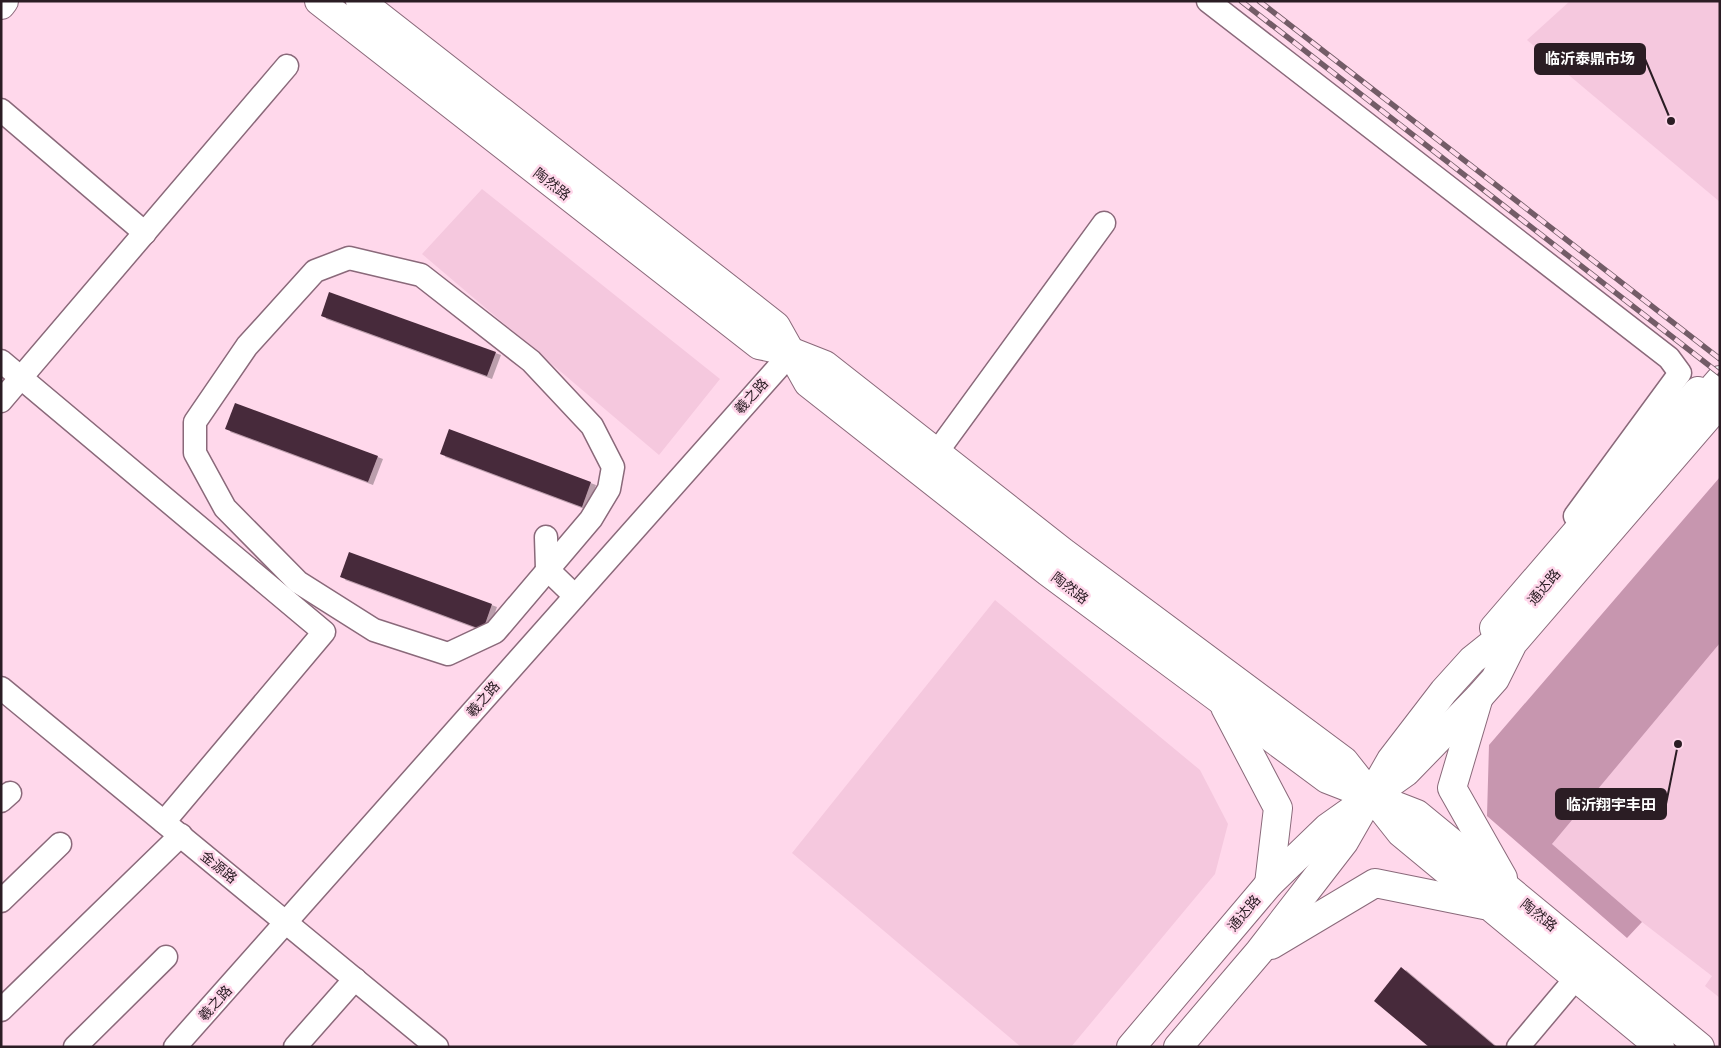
<svg xmlns="http://www.w3.org/2000/svg" width="1721" height="1048" font-family="Lato,'Noto Sans SC',sans-serif">
	<defs>
		<filter id="shadow"><feDropShadow dx="5" dy="3" stdDeviation="0" flood-color="#0004"/></filter>
	</defs>
	<rect width="100%" height="100%" fill="#ffd8eb"/>
	<g fill="#f5c8de">
		<path d="M 1570,1 L 1720,1 L 1720,202 L 1527,40 Z"/>
		<path d="M 482,189 L 720,379 L 659,455 L 422,254 Z"/>
		<path d="M 995,600 L 1200,770 L 1228,824 L 1215,874 L 1071,1047 L 1021,1047 L 792,853 Z"/>
		<path d="M 1720,643 L 1720,998 L 1705,986 L 1712,976 L 1642,922 L 1552,844 Z"/>
	</g>
	<path fill="#c796af" d="M 1720,477 L 1720,643 L 1552,844 L 1642,922 L 1627,938 L 1487,816 L 1489,745 Z"/>
	<g fill="#472a3a" filter="url(#shadow)">
		<path d="M 329,292 L 496,352 L 487,376 L 321,316 Z"/>
		<path d="M 235,403 L 378,456 L 368,482 L 225,429 Z"/>
		<path d="M 449,429 L 591,482 L 582,507 L 440,454 Z"/>
		<path d="M 349,552 L 492,604 L 483,630 L 340,577 Z"/>
		<path d="M 1401,967 L 1496,1047 L 1429,1047 L 1374,1001 Z"/>
	</g>
	<g fill="none" stroke-linecap="round" stroke-linejoin="round">
		<g stroke="#8a697a" stroke-width="25">
			<g id="minor">
				<path d="M 1208,1 L 1669,358 L 1680,373 L 1575,516"/>
				<path d="M 1,110 L 145,233"/>
				<path d="M 349,258 L 421,275 L 531,361 L 592,426 L 613,467 L 609,489 L 591,519 L 495,632 L 448,654 L 374,630 L 298,582 L 225,508 L 195,453 L 195,422 L 247,346 L 315,271 Z"/>
				<path d="M 1,361 L 324,632 L 164,822"/>
				<path d="M 1,401 L 287,66"/>
				<path d="M 937,452 L 1104,223"/>
				<path d="M 546,537 L 547,569 L 575,596"/>
				<path d="M 1,688 L 437,1047"/>
				<path d="M 1,801 L 10,793"/>
				<path d="M 1,901 L 60,844"/>
				<path d="M 1,1010 L 181,835"/>
				<path d="M 75,1047 L 166,957"/>
				<path d="M 175,1047 L 792,352"/>
				<path d="M 295,1047 L 355,979"/>
				<path d="M 1518,1047 L 1576,978"/>
			</g>
		</g>
		<g stroke="#8a697a" stroke-width="30">
			<g id="major">
				<path d="M 319,1 L 759,345 L 792,352 L 825,365 L 1063,552 L 1344,761 L 1401,833 L 1660,1047"/>
				<path d="M 360,1 L 776,326 L 808,383 L 1048,572 L 1327,779 L 1417,814 L 1700,1047"/>
				<path d="M 1,5 L 4,1"/>
				<path d="M 1692,412 L 1720,380"/>
				<path d="M 1494,628 L 1698,391"/>
				<path d="M 1478,700 L 1452,788 L 1503,878"/>
				<path d="M 1225,707 L 1278,808 L 1269,884"/>
				<path d="M 1271,945 L 1375,883 L 1484,905"/>
				<path d="M 1131,1047 L 1269,884 L 1327,828 L 1406,772 L 1479,697 L 1495,679 L 1513,643 L 1720,403"/>
				<path d="M 1178,1047 L 1259,952 L 1344,842 L 1391,760 L 1444,691 L 1472,660 L 1502,636 L 1517,618"/>
			</g>
		</g>
		<use href="#minor" stroke="#fff" stroke-width="22"/>
		<use href="#major" stroke="#fff" stroke-width="28"/>
		<g stroke="#735c67" stroke-width="5.5">
			<g id="rail">
				<path d="M 1241,1 L 1720,374"/>
				<path d="M 1259,1 L 1720,359"/>
			</g>
		</g>
		<use href="#rail" stroke="#ffd8eb" stroke-width="4" stroke-dasharray="11" stroke-linecap="butt"/>
	</g>
	<g text-anchor="middle" stroke-width="5" stroke-linejoin="round" paint-order="stroke">
		<g font-size="14" fill="#2b1d24" stroke="#ffd8eb">
			<text transform="translate(552 184) rotate(38)" y="5">陶然路</text>
			<text transform="translate(751 396) rotate(-48)" y="5">羲之路</text>
			<text transform="translate(1544 587) rotate(-50)" y="5">通达路</text>
			<text transform="translate(1070 588) rotate(37)" y="5">陶然路</text>
			<text transform="translate(483 699) rotate(-49)" y="5">羲之路</text>
			<text transform="translate(219 867) rotate(39)" y="5">金源路</text>
			<text transform="translate(1244 913) rotate(-50)" y="5">通达路</text>
			<text transform="translate(1539 915) rotate(39)" y="5">陶然路</text>
			<text transform="translate(215 1003) rotate(-48)" y="5">羲之路</text>
		</g>
	</g>
	<path fill="none" stroke="#2b1d24" stroke-width="2" d="M1671 121L1645 59M1678 744L1666 804"/>
	<g fill="#2b1d24" stroke="#ffd8eb" stroke-width="2">
		<circle cx="1671" cy="121" r="5"/>
		<circle cx="1678" cy="744" r="5"/>
	</g>
	<g fill="#2b1d24" stroke="#2b1d24" stroke-width="2">
		<rect x="1535" y="44" width="110" height="30" rx="5"/>
		<rect x="1556" y="789" width="110" height="30" rx="5"/>
	</g>
	<g font-size="15" text-anchor="middle" font-weight="bold" fill="#fff">
		<text x="1590" y="64">临沂泰鼎市场</text>
		<text x="1611" y="810">临沂翔宇丰田</text>
	</g>
	<rect width="1721" height="1048" fill="none" stroke="#2b1d24" stroke-width="5"/>
</svg>
